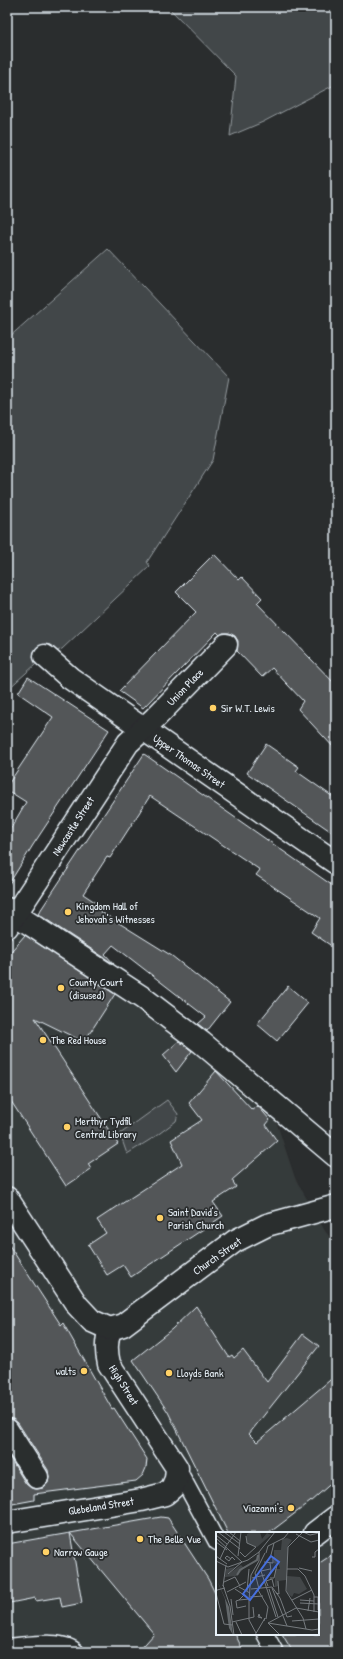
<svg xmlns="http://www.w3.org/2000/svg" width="343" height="1659" font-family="'Patrick Hand',sans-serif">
	<rect width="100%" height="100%" fill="#2a2d2e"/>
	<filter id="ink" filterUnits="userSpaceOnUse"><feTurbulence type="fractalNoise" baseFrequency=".025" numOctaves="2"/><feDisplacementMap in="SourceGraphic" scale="8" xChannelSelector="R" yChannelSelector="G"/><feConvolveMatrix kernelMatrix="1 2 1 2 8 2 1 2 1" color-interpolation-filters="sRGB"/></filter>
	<g filter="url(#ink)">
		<path fill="#363a3b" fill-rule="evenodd" d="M 7,922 L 154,1018 L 210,1060 L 275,1118 L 295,1178 L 325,1231 L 336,1245 L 336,1652 L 7,1652 ZM 217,1533 L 318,1533 L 318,1634 L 217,1634 Z"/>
		<g fill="#424648" stroke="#959ca0">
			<path d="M 168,7 L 336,7 L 336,84 L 263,122 L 230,136 L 236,76 Z"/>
			<path d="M 108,249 L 229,377 L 213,460 L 147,562 L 150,566 L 62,649 L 45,656 L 7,690 L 7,339 Z"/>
			<path d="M 167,1100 L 178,1114 L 176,1121 L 156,1136 L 127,1154 L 120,1134 Z"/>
		</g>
		<g fill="#535759" stroke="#e8f1f8">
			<path d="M 214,554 L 239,580 L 242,577 L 262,598 L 257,603 L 336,685 L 336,750 L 298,709 L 303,701 L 272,668 L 262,677 L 237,651 L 238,641 L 235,636 L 229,633 L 223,633 L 220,635 L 217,632 L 143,708 L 119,691 L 196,612 L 176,592 Z"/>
			<path d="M 28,677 L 109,730 L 33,845 L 7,887 L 7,835 L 26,802 L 7,790 L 7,786 L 53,717 L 18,693 Z"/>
			<path d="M 266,744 L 299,767 L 296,771 L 336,799 L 336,835 L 247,773 Z"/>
			<path d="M 144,754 L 336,888 L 336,949 L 311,932 L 320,918 L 256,875 L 260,870 L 150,796 L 110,858 L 107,857 L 83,894 L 101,906 L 98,910 L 172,956 L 230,1002 L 207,1031 L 198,1024 L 206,1017 L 113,945 L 105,954 L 114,964 L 38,914 Z"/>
			<path d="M 25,935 L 115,994 L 84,1042 L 35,1018 L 118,1144 L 88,1164 L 91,1169 L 66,1186 L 7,1095 L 7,956 Z"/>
			<path d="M 288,986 L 308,1003 L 277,1041 L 257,1024 Z"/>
			<path d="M 179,1041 L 192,1051 L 176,1072 L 163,1055 Z"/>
			<path d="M 216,1071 L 252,1110 L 258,1106 L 270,1120 L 266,1125 L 277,1141 L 232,1180 L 236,1187 L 213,1202 L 223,1216 L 131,1277 L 123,1265 L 107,1275 L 88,1245 L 106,1233 L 97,1220 L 182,1164 L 171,1140 L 202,1120 L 189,1103 Z"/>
			<path d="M 7,1242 L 61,1325 L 63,1323 L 112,1409 L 114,1408 L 147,1459 L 146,1468 L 143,1475 L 136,1481 L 34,1494 L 34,1500 L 7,1505 L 7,1453 L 26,1484 L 31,1488 L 37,1489 L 43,1488 L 48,1483 L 49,1477 L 48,1470 L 18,1423 L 13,1419 L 7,1418 Z"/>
			<path d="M 196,1306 L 229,1357 L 232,1355 L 234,1358 L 243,1350 L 267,1382 L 303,1334 L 319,1346 L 249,1434 L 257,1442 L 336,1375 L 336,1479 L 310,1502 L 269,1533 L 228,1533 L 168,1412 L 133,1360 L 172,1329 Z"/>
			<path d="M 161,1517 L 168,1518 L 208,1579 L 217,1597 L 217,1634 L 235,1634 L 244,1652 L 138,1652 L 154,1634 L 70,1533 Z"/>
			<path d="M 70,1533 L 82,1603 L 62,1607 L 60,1597 L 36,1601 L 35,1598 L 10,1603 L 7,1583 L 7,1544 Z"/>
			<path d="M 336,1552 L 336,1652 L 293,1652 L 282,1634 L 318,1634 L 318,1564 Z"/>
		</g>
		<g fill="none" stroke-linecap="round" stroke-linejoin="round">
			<g stroke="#e8f1f8" stroke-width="19">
				<g id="pedestrian">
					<path d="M 177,1468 L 217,1542"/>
					<path d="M 265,1634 L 275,1652"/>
					<path d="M 7,1647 C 25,1646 63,1638 76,1652"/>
				</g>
			</g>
			<g stroke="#e8f1f8" stroke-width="25">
				<g id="minor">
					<path d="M 45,656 L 70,678 L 336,863"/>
					<path d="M 7,909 L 143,998 L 202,1043 L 336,1156"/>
					<path d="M 7,927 L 128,743 L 155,718 L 226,645"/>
					<path d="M 7,1430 L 37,1477"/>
					<path d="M 7,1522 L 141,1500 L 165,1494 L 172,1488 L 176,1479 L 177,1468 L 109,1364 C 106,1351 106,1342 110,1329"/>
					<path d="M 315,1533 L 336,1517"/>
				</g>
			</g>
			<g stroke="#e8f1f8" stroke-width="25">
				<path id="tertiary" d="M 7,1198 L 77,1305 L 92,1321 L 110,1329 L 123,1325 L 235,1241 L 267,1225 L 336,1206"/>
			</g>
			<use href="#pedestrian" stroke="#2a2d2e" stroke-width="16"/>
			<use href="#minor" stroke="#2a2d2e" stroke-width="22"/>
			<use href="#tertiary" stroke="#2a2d2e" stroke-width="22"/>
		</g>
	</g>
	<g fill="#ffd166" stroke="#2a2d2e" stroke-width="1.5">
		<circle cx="213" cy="708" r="4"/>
		<circle cx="68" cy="912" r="4"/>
		<circle cx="61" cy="988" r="4"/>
		<circle cx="43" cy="1040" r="4"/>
		<circle cx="67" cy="1127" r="4"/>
		<circle cx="160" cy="1218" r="4"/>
		<circle cx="84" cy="1371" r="4"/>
		<circle cx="169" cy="1373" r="4"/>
		<circle cx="291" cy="1508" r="4"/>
		<circle cx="140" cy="1539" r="4"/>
		<circle cx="46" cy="1552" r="4"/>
	</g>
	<g text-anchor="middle" stroke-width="3.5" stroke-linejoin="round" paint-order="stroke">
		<g font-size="11" fill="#e8f1f8" stroke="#2a2d2e">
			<text transform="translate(185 687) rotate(-46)" y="4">Union Place</text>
			<text transform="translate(189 761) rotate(35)" y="4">Upper Thomas Street</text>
			<text transform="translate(73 826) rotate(-57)" y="4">Newcastle Street</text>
			<text transform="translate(217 1256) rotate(-35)" y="4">Church Street</text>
			<text transform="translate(124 1385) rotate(58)" y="4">High Street</text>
			<text transform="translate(101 1506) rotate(-9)" y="4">Glebeland Street</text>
		</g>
		<g font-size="11" fill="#e8f1f8" stroke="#2a2d2e" text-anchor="start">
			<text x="221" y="712">Sir W.T. Lewis</text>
			<text x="76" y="910">Kingdom Hall of<tspan x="76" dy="13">Jehovah's Witnesses</tspan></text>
			<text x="69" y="986">County Court<tspan x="69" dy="13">(disused)</tspan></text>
			<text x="51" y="1044">The Red House</text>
			<text x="75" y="1125">Merthyr Tydfil<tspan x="75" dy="13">Central Library</tspan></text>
			<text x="168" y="1216">Saint David's<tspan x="168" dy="13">Parish Church</tspan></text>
			<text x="76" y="1375" text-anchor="end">walts</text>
			<text x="177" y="1377">Lloyds Bank</text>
			<text x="283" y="1512" text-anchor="end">Viazanni's</text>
			<text x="148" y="1543">The Belle Vue</text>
			<text x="54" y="1556">Narrow Gauge</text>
		</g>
	</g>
	<g transform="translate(216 1532)">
		<rect width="103" height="103" fill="#2a2d2e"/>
		<path d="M 35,0 L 44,0 L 46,7 L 51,1 L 55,3 L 41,15 L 30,11 L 31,2 ZM 71,6 L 76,8 L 72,14 L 70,48 L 62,49 L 62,54 L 59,55 L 59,37 L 64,37 L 63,33 L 58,31 L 58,18 L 65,18 L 66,7 ZM 25,33 L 28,36 L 21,44 L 9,45 L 10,37 L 19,35 L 11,43 ZM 71,44 L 84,45 L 91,57 L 83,62 L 78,61 L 76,65 L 71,61 Z" fill="#424648"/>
		<path d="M 0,46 L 13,75 L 17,103 L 13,96 L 9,67 Z" fill="#63686b"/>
		<path fill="none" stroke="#63686b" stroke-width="2" d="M 21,43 L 24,38 L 41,28 L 42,23"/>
		<path fill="none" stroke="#767b7f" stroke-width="1" d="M 2,0 L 24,17M 8,0 L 24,12M 13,0 L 24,9M 87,0 L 72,15 L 70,59 L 87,86 L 90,97M 87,0 L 94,3 L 103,1M 80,2 L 95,10 L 103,8M 0,3 L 11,12M 30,4 L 31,11 L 40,15M 0,6 L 26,30 L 12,42M 0,10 L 11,18M 10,14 L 20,0M 24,20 L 29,25 L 40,15M 50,21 L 52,14 L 68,6 L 73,0M 55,23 L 58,11M 0,24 L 11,32M 22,24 L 25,0M 96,25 L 99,25 L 99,20 L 103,17M 4,27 L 10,14M 15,27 L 11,24 L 9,26 L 13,29 L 16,25 L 19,28M 0,29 L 12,35 L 32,28 L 43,20 L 59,0M 48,30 L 57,31 L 57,25M 83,36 L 96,39M 54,37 L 45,39 L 60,85M 71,37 L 82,37 L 89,44 L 98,63 L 98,80M 51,45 L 55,39 L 54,31M 36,46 L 49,43M 54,46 L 58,46 L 61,33M 8,50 L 19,45 L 24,54M 7,53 L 14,74 L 18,103M 7,54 L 10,33M 52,54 L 50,49 L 56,47 L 58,55M 23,55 L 34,61M 56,55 L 64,66 L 71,85 L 76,84M 9,56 L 1,58 L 0,61 L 8,92 L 16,93M 56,56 L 71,94M 19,57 L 28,63 L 23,68 L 33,67M 35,57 L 56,55M 43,57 L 39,41 L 49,21M 53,57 L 62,85M 42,58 L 52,75 L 50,87M 31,59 L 33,37M 11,60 L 30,50M 60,61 L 63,62 L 62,49M 34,65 L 47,64M 98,65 L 102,65 L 102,78M 15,67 L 17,83M 23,68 L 20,69 L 21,76 L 30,74M 76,68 L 96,58M 84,68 L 98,69M 84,71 L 103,72M 92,79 L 94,66M 43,82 L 44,85 L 46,86 L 42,85 ZM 76,89 L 103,87M 16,90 L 38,85 L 37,75M 20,90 L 26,103M 52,91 L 80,76 L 103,80M 52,91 L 96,98 L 103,97M 52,91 L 64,103M 40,101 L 33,88 L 33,68 L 35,43 L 43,29 L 43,20M 39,103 L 49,86 L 48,89"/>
		<path fill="#466fde" fill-opacity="0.15" stroke="#466fde" stroke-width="2" d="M 55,24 L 63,30 L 34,68 L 27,62 Z"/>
		<rect width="103" height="103" fill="none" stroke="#e8f1f8" stroke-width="2"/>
	</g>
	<rect width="343" height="1659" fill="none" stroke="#2a2d2e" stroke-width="24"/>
	<rect x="12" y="12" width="319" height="1635" fill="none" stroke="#e8f1f8" stroke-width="1.5" filter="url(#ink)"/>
</svg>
